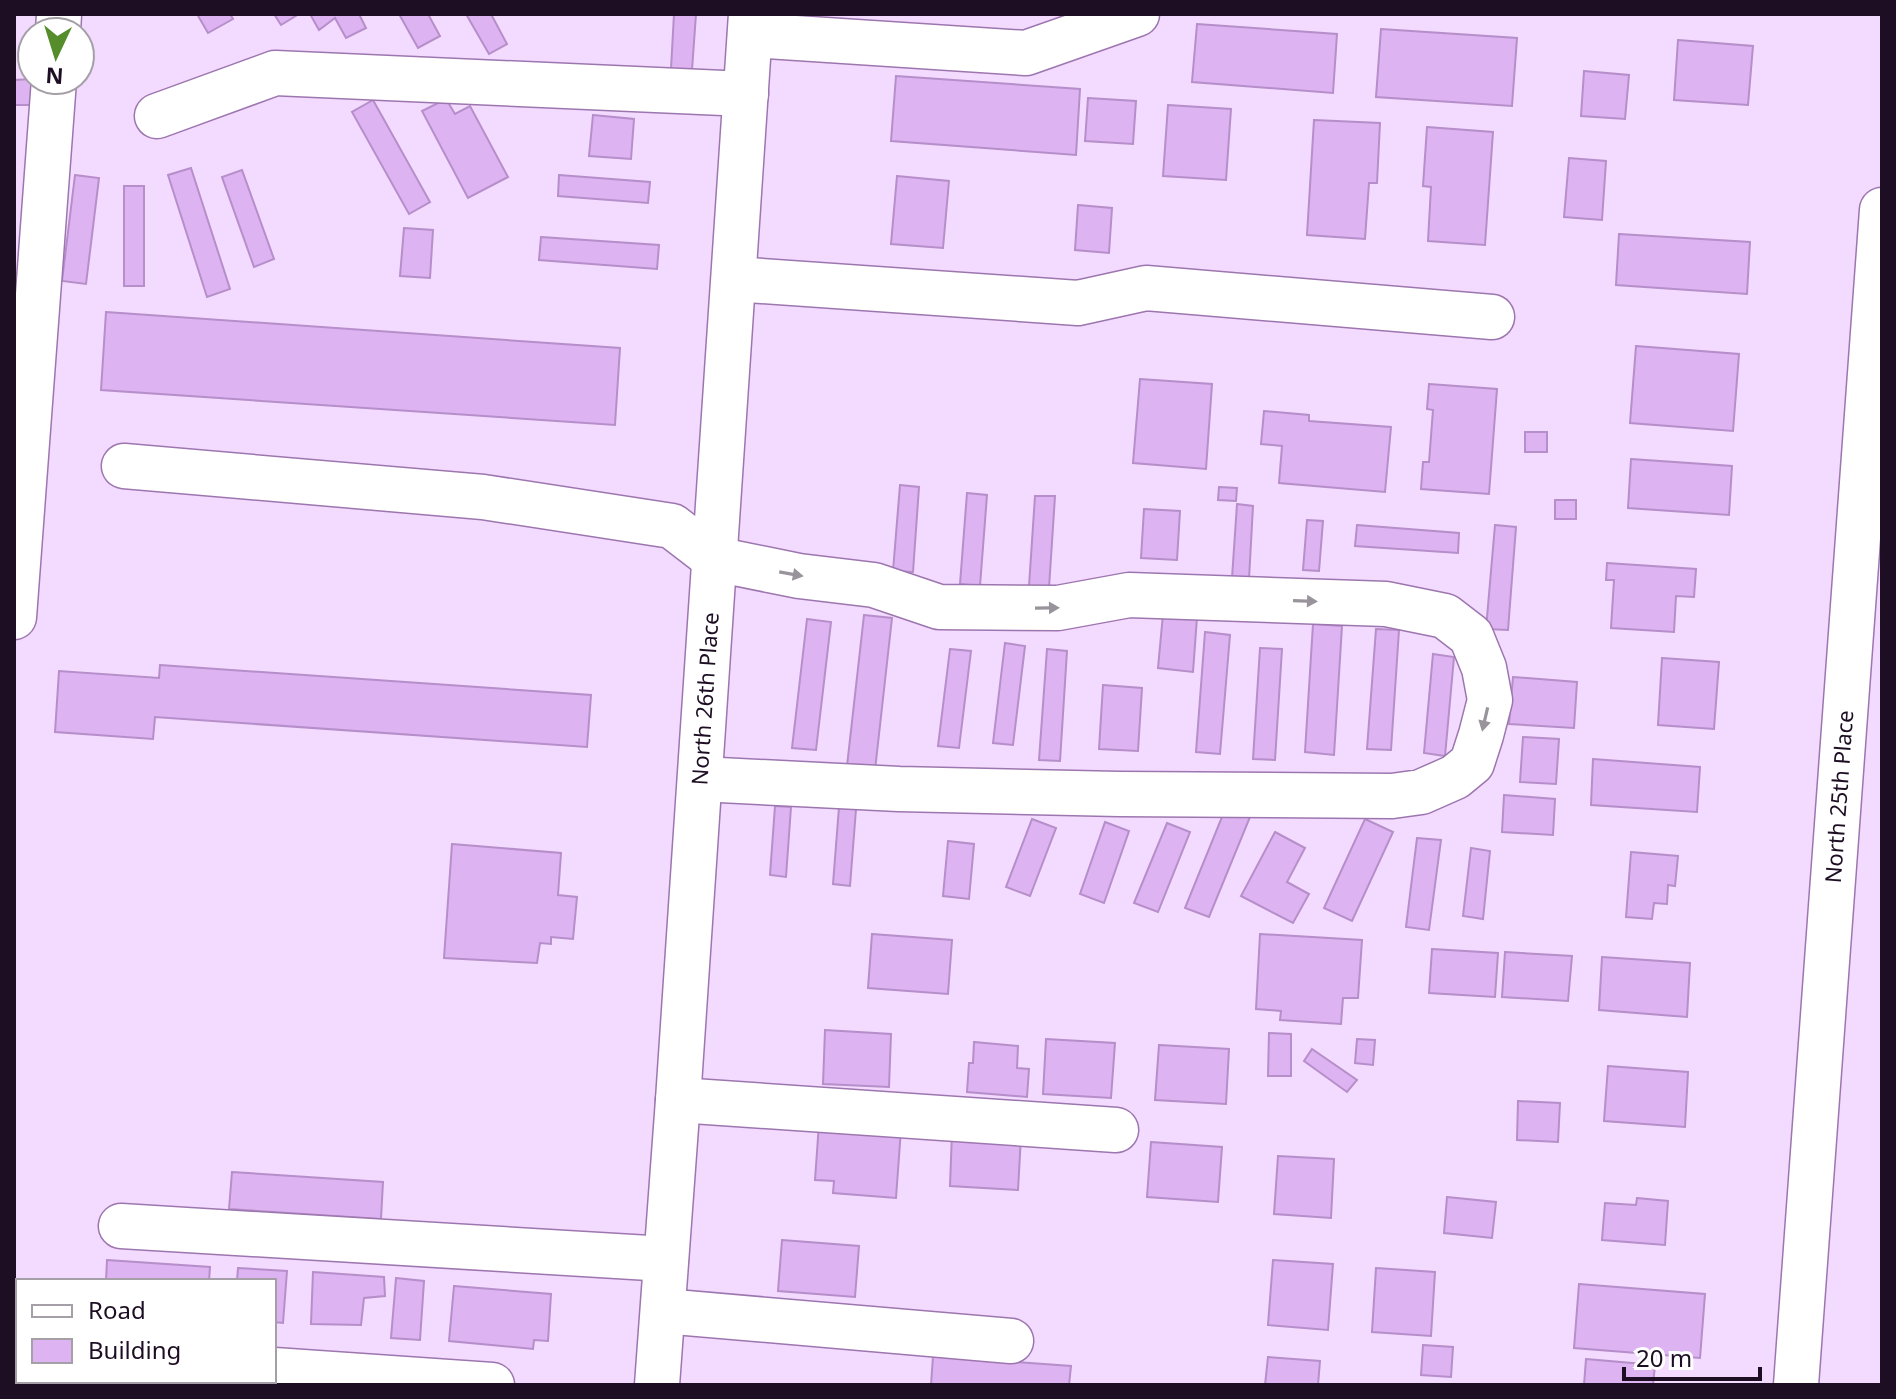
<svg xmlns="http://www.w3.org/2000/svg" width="1896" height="1399" font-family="'Noto Sans',sans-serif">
	<rect width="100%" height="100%" fill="#f3daff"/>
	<g fill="#ddb4f1" stroke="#b68ec9" stroke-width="2">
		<path d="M 197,14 L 230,14 L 233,19 L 208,33 Z"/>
		<path d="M 274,14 L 299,14 L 281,25 Z"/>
		<path d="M 310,14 L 359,14 L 366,28 L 346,38 L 335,18 L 319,30 Z"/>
		<path d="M 399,14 L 428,14 L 440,36 L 418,48 Z"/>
		<path d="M 466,14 L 491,14 L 507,44 L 489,54 Z"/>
		<path d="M 674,14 L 696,14 L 692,70 L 671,69 Z"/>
		<path d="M 1197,24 L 1337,34 L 1333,93 L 1192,82 Z"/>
		<path d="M 1381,29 L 1517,38 L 1512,106 L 1376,97 Z"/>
		<path d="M 1678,40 L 1753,46 L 1748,105 L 1674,100 Z"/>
		<path d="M 1584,71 L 1629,75 L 1625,119 L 1581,116 Z"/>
		<path d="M 896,76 L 1080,89 L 1076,155 L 891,141 Z"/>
		<path d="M 32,79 L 35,105 L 14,105 L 14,80 Z"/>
		<path d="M 1088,98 L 1136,101 L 1133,144 L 1085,141 Z"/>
		<path d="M 446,99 L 455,114 L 470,106 L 508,177 L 468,198 L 422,111 Z"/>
		<path d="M 373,100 L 430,202 L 409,214 L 352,112 Z"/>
		<path d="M 1168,105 L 1231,109 L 1226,180 L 1163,176 Z"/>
		<path d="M 593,115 L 634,119 L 631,159 L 589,156 Z"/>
		<path d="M 1314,120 L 1380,123 L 1377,183 L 1369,183 L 1365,239 L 1307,235 Z"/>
		<path d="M 1427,127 L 1493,132 L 1485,245 L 1428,241 L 1431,187 L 1423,186 Z"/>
		<path d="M 1569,158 L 1606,161 L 1602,220 L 1564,217 Z"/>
		<path d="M 191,168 L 230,289 L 207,297 L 168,175 Z"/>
		<path d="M 242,170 L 274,259 L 254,267 L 222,177 Z"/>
		<path d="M 75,175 L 99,178 L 86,284 L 62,281 Z"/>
		<path d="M 559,175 L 650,182 L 648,203 L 558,196 Z"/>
		<path d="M 897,176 L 949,181 L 943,248 L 891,244 Z"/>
		<rect x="124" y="186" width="20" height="100"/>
		<path d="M 1078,205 L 1112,208 L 1109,253 L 1075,250 Z"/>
		<path d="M 404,228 L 433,230 L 430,278 L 400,276 Z"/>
		<path d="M 1619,234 L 1750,242 L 1747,294 L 1616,285 Z"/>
		<path d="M 541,237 L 659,245 L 657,269 L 539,260 Z"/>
		<path d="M 106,312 L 620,348 L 615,425 L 101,390 Z"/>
		<path d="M 1636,346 L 1739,354 L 1733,431 L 1630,423 Z"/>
		<path d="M 1140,379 L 1212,384 L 1206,469 L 1133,463 Z"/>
		<path d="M 1429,384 L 1497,389 L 1489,494 L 1421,489 L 1423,462 L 1429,462 L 1433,410 L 1427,409 Z"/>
		<path d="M 1264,411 L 1309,415 L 1309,421 L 1391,427 L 1385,492 L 1279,483 L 1282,446 L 1261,444 Z"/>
		<rect x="1525" y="432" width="22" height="20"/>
		<path d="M 1631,459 L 1732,466 L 1729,515 L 1628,508 Z"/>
		<path d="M 900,485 L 919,487 L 913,572 L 893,571 Z"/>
		<path d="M 1219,487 L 1237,488 L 1236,501 L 1218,500 Z"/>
		<path d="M 967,493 L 987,495 L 980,586 L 960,584 Z"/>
		<path d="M 1035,496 L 1055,496 L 1049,588 L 1029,586 Z"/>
		<rect x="1555" y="500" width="21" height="19"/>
		<path d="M 1237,504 L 1253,506 L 1249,579 L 1232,578 Z"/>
		<path d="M 1144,509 L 1180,511 L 1177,560 L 1141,558 Z"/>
		<path d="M 1307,520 L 1323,521 L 1319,571 L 1303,570 Z"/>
		<path d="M 1357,525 L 1459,533 L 1458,553 L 1355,546 Z"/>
		<path d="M 1495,525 L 1516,527 L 1508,630 L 1486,629 Z"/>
		<path d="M 1607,563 L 1696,569 L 1694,597 L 1676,596 L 1674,632 L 1611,628 L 1614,580 L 1606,580 Z"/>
		<path d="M 1163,614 L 1197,617 L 1193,672 L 1158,668 Z"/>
		<path d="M 864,615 L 892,618 L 875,770 L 847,766 Z"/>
		<path d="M 807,619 L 831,622 L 816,750 L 792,748 Z"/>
		<path d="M 1313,624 L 1342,626 L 1334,755 L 1305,752 Z"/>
		<path d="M 1376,629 L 1399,630 L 1391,750 L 1367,749 Z"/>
		<path d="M 1205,632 L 1230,635 L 1220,754 L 1196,752 Z"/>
		<path d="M 1005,643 L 1025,646 L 1013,745 L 993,743 Z"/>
		<path d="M 1260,648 L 1282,649 L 1275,760 L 1253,759 Z"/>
		<path d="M 950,649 L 971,651 L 959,748 L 938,746 Z"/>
		<path d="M 1047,649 L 1067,651 L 1060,761 L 1039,760 Z"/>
		<path d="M 1433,654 L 1454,657 L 1445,756 L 1424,753 Z"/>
		<path d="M 1662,658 L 1719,662 L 1714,729 L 1658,725 Z"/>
		<path d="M 160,665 L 591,695 L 587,747 L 155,717 L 153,739 L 55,732 L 59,671 L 159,678 Z"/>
		<path d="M 1513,677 L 1577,682 L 1574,728 L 1509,724 Z"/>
		<path d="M 1103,685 L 1142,688 L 1138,751 L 1099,749 Z"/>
		<path d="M 1523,737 L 1559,739 L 1556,784 L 1520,782 Z"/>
		<path d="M 1593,759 L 1700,767 L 1697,812 L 1591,805 Z"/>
		<path d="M 1504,795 L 1555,799 L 1553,835 L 1502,832 Z"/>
		<path d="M 775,806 L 791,807 L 786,877 L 770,875 Z"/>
		<path d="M 839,807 L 856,809 L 850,886 L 833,884 Z"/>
		<path d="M 1226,807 L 1250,817 L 1209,917 L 1185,908 Z"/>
		<path d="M 1032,819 L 1056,828 L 1030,896 L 1006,887 Z"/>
		<path d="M 1365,819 L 1393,832 L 1352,921 L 1324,908 Z"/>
		<path d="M 1105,822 L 1129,831 L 1104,903 L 1080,894 Z"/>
		<path d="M 1167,823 L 1190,832 L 1158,912 L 1134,903 Z"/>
		<path d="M 1275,832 L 1305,848 L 1287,882 L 1309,894 L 1293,923 L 1241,896 Z"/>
		<path d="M 1417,838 L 1441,840 L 1429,930 L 1406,927 Z"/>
		<path d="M 948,841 L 974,844 L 969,899 L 943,896 Z"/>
		<path d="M 452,844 L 561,853 L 558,895 L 577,897 L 573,939 L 551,937 L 551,944 L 540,943 L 537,963 L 444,958 Z"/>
		<path d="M 1471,848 L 1490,851 L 1483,919 L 1463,916 Z"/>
		<path d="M 1631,852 L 1678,856 L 1675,886 L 1668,885 L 1667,904 L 1654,903 L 1652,919 L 1626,917 Z"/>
		<path d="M 872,934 L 952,940 L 948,994 L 868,988 Z"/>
		<path d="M 1260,934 L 1362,940 L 1358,998 L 1343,998 L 1341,1024 L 1280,1020 L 1281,1011 L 1256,1009 Z"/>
		<path d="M 1432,949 L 1498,953 L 1495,997 L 1429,993 Z"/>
		<path d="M 1505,952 L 1572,956 L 1568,1001 L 1502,997 Z"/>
		<path d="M 1602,957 L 1690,963 L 1687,1017 L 1599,1010 Z"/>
		<path d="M 825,1030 L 891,1034 L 889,1087 L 823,1084 Z"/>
		<path d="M 1269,1033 L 1291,1034 L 1291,1076 L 1268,1076 Z"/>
		<path d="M 1046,1039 L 1115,1043 L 1111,1098 L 1043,1094 Z"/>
		<path d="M 1357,1039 L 1375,1040 L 1373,1065 L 1355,1063 Z"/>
		<path d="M 974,1042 L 1018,1046 L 1017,1068 L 1029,1069 L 1027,1097 L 967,1092 L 969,1063 L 973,1063 Z"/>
		<path d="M 1159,1045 L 1229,1049 L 1226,1104 L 1155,1100 Z"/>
		<path d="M 1312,1049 L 1357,1080 L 1347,1092 L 1304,1061 Z"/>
		<path d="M 1608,1066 L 1688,1072 L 1685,1127 L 1604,1121 Z"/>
		<path d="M 1518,1101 L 1560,1103 L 1558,1142 L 1517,1140 Z"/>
		<path d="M 819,1123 L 901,1129 L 896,1198 L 833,1193 L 834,1181 L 815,1180 Z"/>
		<path d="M 952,1132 L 1021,1136 L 1018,1190 L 950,1186 Z"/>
		<path d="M 1151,1142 L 1222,1147 L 1218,1202 L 1147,1197 Z"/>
		<path d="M 1278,1156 L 1334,1159 L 1331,1218 L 1274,1214 Z"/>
		<path d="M 232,1172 L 383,1182 L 381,1219 L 229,1209 Z"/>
		<path d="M 1447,1197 L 1496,1202 L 1492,1238 L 1444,1233 Z"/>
		<path d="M 1637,1198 L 1668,1201 L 1665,1245 L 1602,1240 L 1605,1203 L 1636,1205 Z"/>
		<path d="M 782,1240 L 859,1246 L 855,1297 L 778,1291 Z"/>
		<path d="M 107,1260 L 210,1267 L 209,1281 L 106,1281 Z"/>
		<path d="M 1273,1260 L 1333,1264 L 1328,1330 L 1268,1325 Z"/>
		<path d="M 238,1268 L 287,1271 L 283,1323 L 274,1322 L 274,1281 L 237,1281 Z"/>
		<path d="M 1376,1268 L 1435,1272 L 1431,1336 L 1372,1332 Z"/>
		<path d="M 313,1272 L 384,1277 L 385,1296 L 364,1298 L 361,1325 L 311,1324 Z"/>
		<path d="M 396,1278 L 424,1281 L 420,1340 L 391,1338 Z"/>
		<path d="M 1579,1284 L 1705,1294 L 1700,1358 L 1574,1348 Z"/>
		<path d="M 454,1286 L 551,1294 L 548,1341 L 534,1340 L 533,1349 L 449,1341 Z"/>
		<path d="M 1423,1345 L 1453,1347 L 1451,1377 L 1421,1375 Z"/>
		<path d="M 933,1356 L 1071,1366 L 1069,1385 L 931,1385 Z"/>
		<path d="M 1268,1357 L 1320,1361 L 1318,1385 L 1265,1385 Z"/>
		<path d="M 1586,1359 L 1655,1365 L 1653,1385 L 1584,1385 Z"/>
	</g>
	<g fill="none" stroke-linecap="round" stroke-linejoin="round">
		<g stroke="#9d76af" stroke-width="47">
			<g id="minor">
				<path d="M 58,32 L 59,14"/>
				<path d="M 750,35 L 1026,53 L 1137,14"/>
				<path d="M 157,116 L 275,73 L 746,94"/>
				<path d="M 734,279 L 1078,303 L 1146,288 L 1492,317"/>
				<path d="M 124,466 L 483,497 L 672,526 L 715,559 L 799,576 L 874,585 L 939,607 L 1058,608 L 1129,595 L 1386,604 L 1445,616 L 1471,636 L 1484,668 L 1490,700 L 1481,735 L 1472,763 L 1455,777 L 1421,792 L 1392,796 L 1119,794 L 899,789 L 700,779"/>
				<path d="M 14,617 L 54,80"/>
				<path d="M 678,1100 L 1116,1130"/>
				<path d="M 121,1226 L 666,1259"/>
				<path d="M 663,1311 L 1011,1341"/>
				<path d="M 274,1370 L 492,1385"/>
				<path id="s1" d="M 657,1385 L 678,1100 L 751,14"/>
				<path id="s2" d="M 1796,1385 L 1882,210"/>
			</g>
		</g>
		<use href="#minor" stroke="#fff" stroke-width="44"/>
	</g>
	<defs><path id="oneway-solid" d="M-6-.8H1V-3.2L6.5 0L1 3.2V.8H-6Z" transform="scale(2)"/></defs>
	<g fill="#99939c">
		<use href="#oneway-solid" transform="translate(791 574) rotate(10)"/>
		<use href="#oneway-solid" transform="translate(1305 601) rotate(2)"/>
		<use href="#oneway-solid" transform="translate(1047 608) rotate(-1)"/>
		<use href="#oneway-solid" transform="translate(1485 719) rotate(103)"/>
	</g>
	<g text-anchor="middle" stroke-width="6" stroke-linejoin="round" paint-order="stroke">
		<g font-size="22" fill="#1d0e24" stroke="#fff">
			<text dy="8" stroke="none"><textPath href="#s1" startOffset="688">North 26th Place</textPath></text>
			<text dy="8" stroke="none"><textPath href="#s2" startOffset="590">North 25th Place</textPath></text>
		</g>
	</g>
	<rect width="1896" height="1399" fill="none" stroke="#1d0e24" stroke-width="32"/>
	<rect x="16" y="1279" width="260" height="104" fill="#ffffff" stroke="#a59fa7" stroke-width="2"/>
	<rect x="32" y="1305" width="40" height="12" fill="#ffffff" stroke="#a59fa7" stroke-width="2"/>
	<text x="88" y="1319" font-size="24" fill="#1d0e24">Road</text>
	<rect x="32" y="1339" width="40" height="24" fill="#ddb4f1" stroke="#a59fa7" stroke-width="2"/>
	<text x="88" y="1359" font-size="24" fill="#1d0e24">Building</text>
	<g transform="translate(56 56) rotate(184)"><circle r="38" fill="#ffffff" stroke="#a59fa7" stroke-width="2"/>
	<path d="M0-6L14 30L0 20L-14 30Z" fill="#548d29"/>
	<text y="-12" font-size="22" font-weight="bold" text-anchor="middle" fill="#1d0e24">N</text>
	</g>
	<path d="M1624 1367v12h136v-12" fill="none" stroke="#1d0e24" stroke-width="4"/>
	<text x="1636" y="1367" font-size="24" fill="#1d0e24" stroke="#ffffff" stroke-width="6" paint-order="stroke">20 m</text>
</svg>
